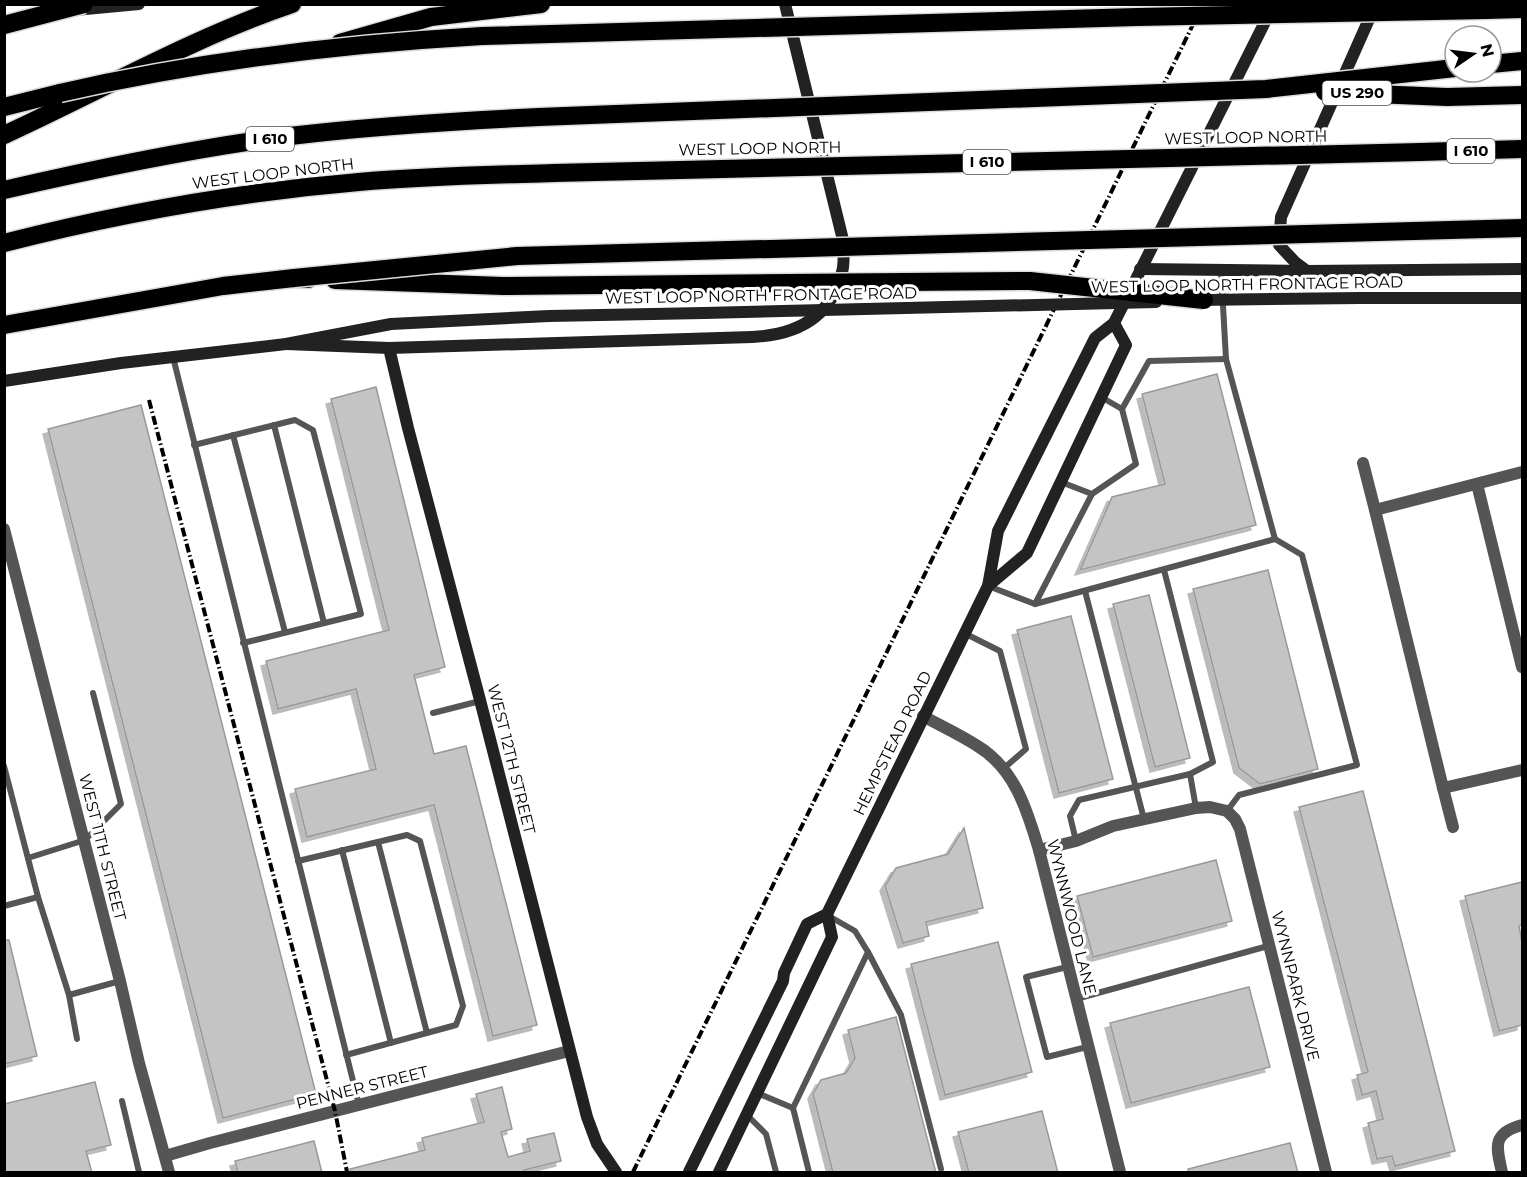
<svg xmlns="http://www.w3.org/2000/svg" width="1527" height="1177" font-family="Montserrat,sans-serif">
	<defs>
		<filter id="shadow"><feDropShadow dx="-5" dy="5" stdDeviation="0" flood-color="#0004"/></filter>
	</defs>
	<rect width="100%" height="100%" fill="#fff"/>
	<g fill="#c4c4c4" stroke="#999" stroke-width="1.5" filter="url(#shadow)">
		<path d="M 1217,374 L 1256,525 L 1080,570 L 1112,497 L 1165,484 L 1142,394 Z"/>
		<path d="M 376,387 L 445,667 L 414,675 L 434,754 L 466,746 L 537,1025 L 493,1036 L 434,805 L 307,837 L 295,789 L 376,769 L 356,689 L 278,709 L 266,661 L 389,630 L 331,399 Z"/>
		<path d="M 141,405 L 316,1094 L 223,1118 L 48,429 Z"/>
		<path d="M 1268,570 L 1318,769 L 1260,784 L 1239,768 L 1193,589 Z"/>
		<path d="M 1149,595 L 1190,758 L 1155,767 L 1113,604 Z"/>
		<path d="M 1071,616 L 1113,779 L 1059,793 L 1017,630 Z"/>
		<path d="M 1363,791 L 1455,1151 L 1395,1166 L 1392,1156 L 1377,1159 L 1368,1123 L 1383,1119 L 1376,1091 L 1362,1095 L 1357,1075 L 1368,1072 L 1299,807 Z"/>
		<path d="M 964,828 L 983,908 L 926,922 L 929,936 L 903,943 L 885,886 L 896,868 L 948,854 Z"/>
		<path d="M 1216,860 L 1232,921 L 1093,957 L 1077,896 Z"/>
		<path d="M 1522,882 L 1522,925 L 1519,926 L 1522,942 L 1522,1025 L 1499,1031 L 1465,896 Z"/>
		<path d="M 4,940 L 9,940 L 37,1056 L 4,1064 Z"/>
		<path d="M 998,942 L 1032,1072 L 945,1095 L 911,964 Z"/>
		<path d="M 1249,987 L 1270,1067 L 1131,1103 L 1110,1023 Z"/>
		<path d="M 896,1017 L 936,1173 L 833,1173 L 813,1094 L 821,1080 L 846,1073 L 855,1058 L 848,1030 Z"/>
		<path d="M 95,1082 L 111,1145 L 86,1151 L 92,1173 L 4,1173 L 4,1104 Z"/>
		<path d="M 502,1087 L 512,1129 L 501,1132 L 508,1157 L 530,1151 L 527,1139 L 554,1133 L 561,1161 L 524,1170 L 524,1173 L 351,1173 L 350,1169 L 425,1150 L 422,1138 L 484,1122 L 476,1094 Z"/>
		<path d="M 1042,1111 L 1058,1173 L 969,1173 L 958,1132 Z"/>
		<path d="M 314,1141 L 322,1173 L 238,1173 L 235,1161 Z"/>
		<path d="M 1290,1143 L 1298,1173 L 1189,1173 L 1188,1169 Z"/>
	</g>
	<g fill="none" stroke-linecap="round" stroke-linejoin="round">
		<g stroke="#dbdbdb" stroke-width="21">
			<g id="highway">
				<path d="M 1486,10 L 1522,9"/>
				<path d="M 340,43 L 431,17 L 541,4"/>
				<path d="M 1491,64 L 1522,61"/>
				<path d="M 1447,97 L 1522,95"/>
				<path d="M 4,107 L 60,93"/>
				<path d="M 4,135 C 100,91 192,38 292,4"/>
				<path d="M 1420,152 L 1522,149"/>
				<path d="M 4,190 C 99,168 194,148 290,136 C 373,126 456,121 539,117"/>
				<path d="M 4,243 C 121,213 239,192 359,182 C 424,176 489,175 554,173"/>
				<path d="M 335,280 L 503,286 L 789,283"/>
				<path d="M 4,325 L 223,286 L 294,278 L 308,279"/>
			</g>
		</g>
		<g stroke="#555" stroke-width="6">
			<path d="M 1221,270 L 1226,359 L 1275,539"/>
			<path d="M 173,357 L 359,1105"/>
			<path d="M 1101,397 L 1122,409"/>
			<path d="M 274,425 L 324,623"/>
			<path d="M 233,435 L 285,632"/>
			<path d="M 194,445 L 295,420 L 313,430 L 361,614 L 243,643"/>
			<path d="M 1061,482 L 1092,494"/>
			<path d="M 988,586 L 1035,604 L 1275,539 L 1302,555 L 1357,765 L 1239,795 L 1227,811"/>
			<path d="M 1085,591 L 1144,819"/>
			<path d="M 1035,604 L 1092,494 L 1136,464 L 1122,409 L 1149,361 L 1226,359"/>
			<path d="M 964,633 L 1000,651 L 1026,749 L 1003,769"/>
			<path d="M 433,713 L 480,701"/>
			<path d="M 4,766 L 38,897 L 69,995 L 77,1039"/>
			<path d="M 1190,774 L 1196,808"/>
			<path d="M 1076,841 L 1070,816 L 1079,800 L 1190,774 L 1213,762 L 1164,570"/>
			<path d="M 378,842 L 427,1033"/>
			<path d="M 342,850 L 391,1043"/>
			<path d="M 28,858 L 85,840 L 121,804 L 93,693"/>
			<path d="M 298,861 L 407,835 L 420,841 L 463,1006 L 456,1025 L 346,1055"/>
			<path d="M 4,906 L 38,897"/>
			<path d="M 868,952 L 901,1015 L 941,1169"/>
			<path d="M 1067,967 L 1026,977 L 1047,1057 L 1087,1047"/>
			<path d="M 69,995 L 120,981"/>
			<path d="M 1076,999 L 1268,946"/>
			<path d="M 757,1093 L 793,1108"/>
			<path d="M 122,1101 L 139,1172"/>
			<path d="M 747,1115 L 766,1134 L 776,1172"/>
			<path d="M 809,1172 L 793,1108 L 868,952 L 855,931 L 827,915"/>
		</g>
		<g stroke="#555" stroke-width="12">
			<path d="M 1363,463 L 1375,510"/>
			<path d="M 1522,472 L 1375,510 L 1443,788 L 1522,770"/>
			<path d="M 1477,484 L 1522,667"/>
			<path d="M 4,529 L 120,981 L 139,1063 L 169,1172"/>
			<path d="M 923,716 C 941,726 959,734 976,745 C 1015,768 1027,810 1039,850 L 1120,1172"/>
			<path d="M 1443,788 L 1453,827"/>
			<path d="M 1039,850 L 1076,841 L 1113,826 L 1196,808 L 1210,807 L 1227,811 L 1235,819 L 1240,829 L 1326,1172"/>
			<path d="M 165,1156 L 210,1143 L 569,1051"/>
			<path d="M 1502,1172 C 1496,1147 1492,1133 1522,1125"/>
		</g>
		<g stroke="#222" stroke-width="12">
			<path d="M 75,10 L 139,4"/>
			<path d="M 1140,269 L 1307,271 L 1522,269"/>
			<path d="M 1307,271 L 1295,262 L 1279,245 L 1281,217 L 1374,8"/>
			<path d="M 1360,298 L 1522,298"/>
			<path d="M 286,344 L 389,348 L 752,337 C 796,335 831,318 842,272 C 845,263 843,250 843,240 L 785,4"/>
			<path d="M 389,348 L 408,428 L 480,700 L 587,1117 L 597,1144 L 616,1172"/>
			<path d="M 4,381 L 121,363 L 286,344 L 391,324 L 549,316 L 704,313"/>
			<path d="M 988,586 L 1027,553 L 1126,345 L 1114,323"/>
			<path d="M 689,1172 L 783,981 L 784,973 L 807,924 L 827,914 L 988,586 L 998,531 L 1095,338 L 1114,323 L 1274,4"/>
			<path d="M 719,1172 L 832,937 L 827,914"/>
		</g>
		<use href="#highway" stroke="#000" stroke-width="18"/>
		<g stroke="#000" stroke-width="4" stroke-dasharray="9 3 1.5 3" stroke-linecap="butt">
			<path d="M 149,400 L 335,1111 L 347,1172"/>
			<path d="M 633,1172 L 1203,4"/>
		</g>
		<g stroke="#dbdbdb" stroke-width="21" stroke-linecap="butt">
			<g id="highway-bridge">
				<path d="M 4,25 L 84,4"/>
				<path d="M 1325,92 L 1447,97"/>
				<path d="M 60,93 C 199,61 340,44 482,36 L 1137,17 L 1486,10"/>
				<path d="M 539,117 L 1266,89 L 1455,68"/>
				<path d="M 554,173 L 1420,152"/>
				<path d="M 294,278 L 517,256 L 1522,228"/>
				<path d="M 789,283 L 1030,281 L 1204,300"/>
			</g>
		</g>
		<g stroke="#222" stroke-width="12">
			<path d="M 1197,300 L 1360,298"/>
			<path d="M 704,313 L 1156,302"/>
		</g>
		<use href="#highway-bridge" stroke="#000" stroke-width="18"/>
	</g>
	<g text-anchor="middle" stroke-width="6" stroke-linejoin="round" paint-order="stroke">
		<g fill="#fff" stroke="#4c4c4c" stroke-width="1.5">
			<rect x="1322.5" y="81" width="69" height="24" rx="4.5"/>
			<rect x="246" y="127" width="48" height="24" rx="4.5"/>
			<rect x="1447" y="139" width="48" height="24" rx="4.5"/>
			<rect x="963" y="150" width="48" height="24" rx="4.5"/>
		</g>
		<g font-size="15" font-weight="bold" fill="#000">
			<text x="1357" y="98">US 290</text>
			<text x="270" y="144">I 610</text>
			<text x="1471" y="156">I 610</text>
			<text x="987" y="167">I 610</text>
		</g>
		<g font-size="16" fill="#000" stroke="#fff">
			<text transform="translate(1246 137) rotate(-1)" y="6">WEST LOOP NORTH</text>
			<text transform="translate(760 148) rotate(-1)" y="6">WEST LOOP NORTH</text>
			<text transform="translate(273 173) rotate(-7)" y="6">WEST LOOP NORTH</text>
			<text transform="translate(1247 284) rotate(-1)" y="6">WEST LOOP NORTH FRONTAGE ROAD</text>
			<text transform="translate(761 295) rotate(-1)" y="6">WEST LOOP NORTH FRONTAGE ROAD</text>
			<text transform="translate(892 743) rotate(-64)" y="6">HEMPSTEAD ROAD</text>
			<text transform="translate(512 759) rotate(76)" y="6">WEST 12TH STREET</text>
			<text transform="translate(103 847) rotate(76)" y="6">WEST 11TH STREET</text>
			<text transform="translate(1072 917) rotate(76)" y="6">WYNNWOOD LANE</text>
			<text transform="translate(1296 986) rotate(76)" y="6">WYNNPARK DRIVE</text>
			<text transform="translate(362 1087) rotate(-14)" y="6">PENNER STREET</text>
		</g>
	</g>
	<rect width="1527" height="1177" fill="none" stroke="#000000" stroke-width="12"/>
	<g transform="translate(1473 54) rotate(76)"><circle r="28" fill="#ffffff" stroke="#999999" stroke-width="1.5"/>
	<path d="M0-4.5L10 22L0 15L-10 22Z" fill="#000000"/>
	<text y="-9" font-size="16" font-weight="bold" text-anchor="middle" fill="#000000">N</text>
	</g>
</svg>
